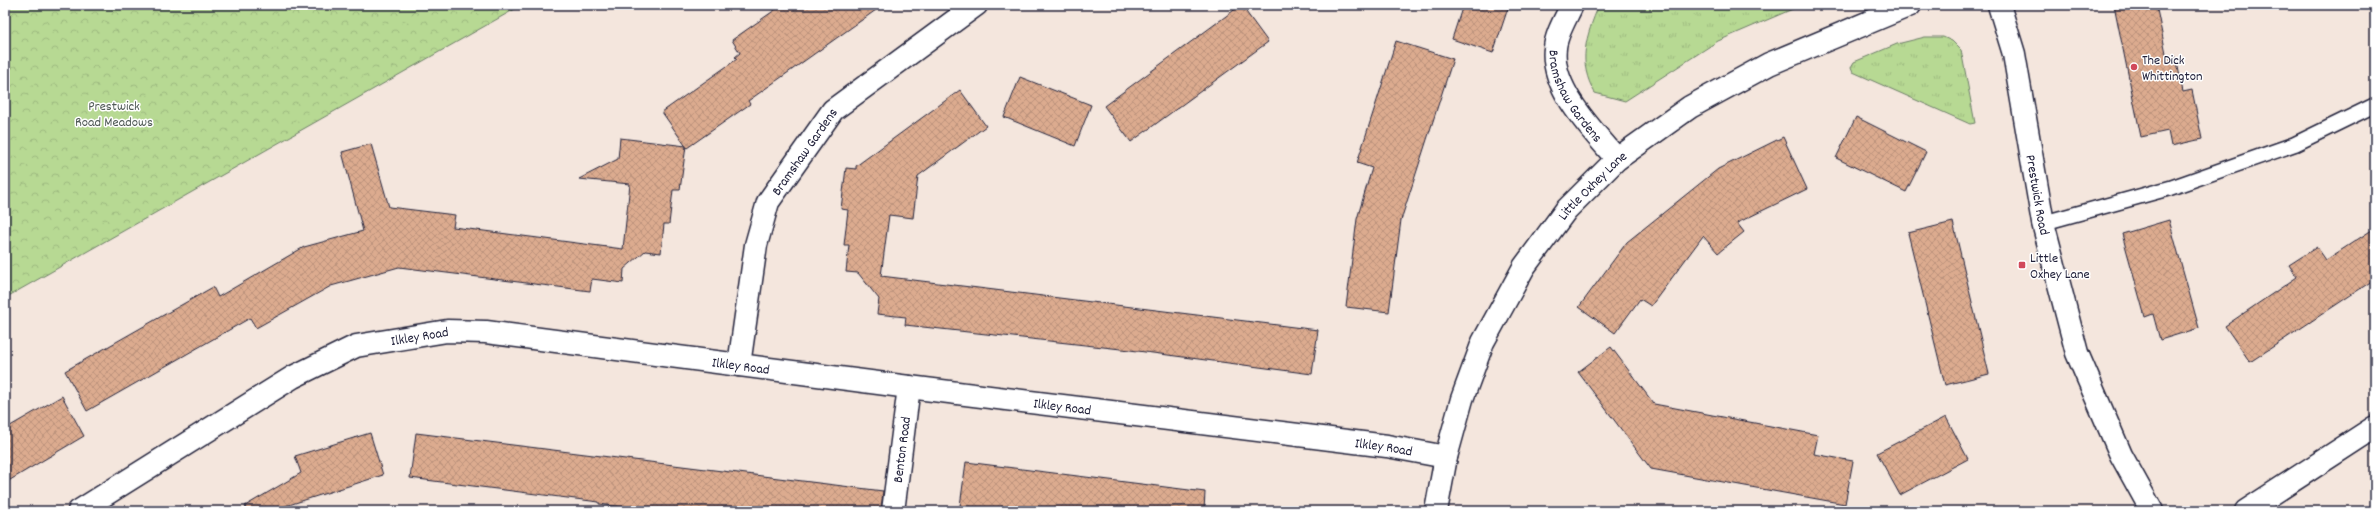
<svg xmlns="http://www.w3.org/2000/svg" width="2380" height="516" font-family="Dekko,sans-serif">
	<defs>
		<pattern id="grass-tufts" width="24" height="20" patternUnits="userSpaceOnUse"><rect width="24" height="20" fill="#b7d993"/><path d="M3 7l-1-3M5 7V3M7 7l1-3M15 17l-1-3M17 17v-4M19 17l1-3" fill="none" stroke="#9dba80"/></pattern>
		<pattern id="park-crowns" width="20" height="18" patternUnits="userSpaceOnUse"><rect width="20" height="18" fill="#b7d993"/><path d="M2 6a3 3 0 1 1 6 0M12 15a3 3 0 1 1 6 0" fill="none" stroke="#9dba80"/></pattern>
		<pattern id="building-cross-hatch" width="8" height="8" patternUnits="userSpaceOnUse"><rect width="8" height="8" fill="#dcab8f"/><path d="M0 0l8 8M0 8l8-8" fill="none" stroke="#bc937c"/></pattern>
	</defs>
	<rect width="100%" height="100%" fill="#f4e6dd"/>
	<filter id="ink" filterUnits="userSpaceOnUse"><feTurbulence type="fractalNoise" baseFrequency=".025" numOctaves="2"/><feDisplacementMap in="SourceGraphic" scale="8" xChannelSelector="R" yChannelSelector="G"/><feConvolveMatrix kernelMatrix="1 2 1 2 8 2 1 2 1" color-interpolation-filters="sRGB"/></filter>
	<g filter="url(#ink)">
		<g fill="url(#grass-tufts)" stroke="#6c7e67">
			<path d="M 1599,5 L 1802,5 L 1718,41 L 1625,101 L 1595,93 C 1577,63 1586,36 1599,5 Z"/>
			<path d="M 1925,37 L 1943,37 L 1952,41 L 1961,50 L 1975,123 L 1970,124 L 1853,72 L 1851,67 L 1854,62 L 1897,44 Z"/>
		</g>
		<path fill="url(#park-crowns)" stroke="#6c7e67" d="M 5,5 L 522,5 L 5,298 Z"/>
		<g fill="url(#building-cross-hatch)" stroke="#22223b">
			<path d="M 782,5 L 883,5 L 748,101 L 750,104 L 687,148 L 662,112 L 737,59 L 735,57 L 740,53 L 732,40 Z"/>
			<path d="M 1241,5 L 1268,42 L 1131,142 L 1104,106 Z"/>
			<path d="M 1463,5 L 1509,5 L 1493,53 L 1452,39 Z"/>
			<path d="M 2114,5 L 2156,5 L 2167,58 L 2176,57 L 2183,92 L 2192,90 L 2202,139 L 2171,146 L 2168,131 L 2141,137 Z"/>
			<path d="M 1396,41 L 1453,59 L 1401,220 L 1389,312 L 1346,307 L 1357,219 L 1372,168 L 1357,163 Z"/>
			<path d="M 1020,77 L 1091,105 L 1075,146 L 1004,117 Z"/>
			<path d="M 960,90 L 986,126 L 918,176 L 913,218 L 889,215 L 881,276 L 1318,330 L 1312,374 L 1130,350 L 905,325 L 906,317 L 877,314 L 879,299 L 858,273 L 846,272 L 849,245 L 844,245 L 848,210 L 841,209 L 846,168 L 856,169 L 856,166 Z"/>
			<path d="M 1856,117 L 1926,152 L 1906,192 L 1836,158 Z"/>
			<path d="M 1783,137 L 1807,189 L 1737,223 L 1744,232 L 1718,253 L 1703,236 L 1651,306 L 1640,299 L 1615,333 L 1579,307 L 1627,242 L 1718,169 Z"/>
			<path d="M 620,138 L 686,146 L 680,190 L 673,190 L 669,224 L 664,224 L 661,253 L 645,251 L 624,269 L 623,283 L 592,279 L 590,291 L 399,267 L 331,286 L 256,328 L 250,318 L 87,411 L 65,371 L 213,287 L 218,297 L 304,247 L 363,231 L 342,152 L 371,144 L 389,207 L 455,215 L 453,227 L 623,249 L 630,184 L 579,179 L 618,159 Z"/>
			<path d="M 2169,220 L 2199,328 L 2160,340 L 2153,314 L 2145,317 L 2122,234 Z"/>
			<path d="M 1953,222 L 1989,374 L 1945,385 L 1908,233 Z"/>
			<path d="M 2375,228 L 2375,279 L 2250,362 L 2225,326 L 2297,277 L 2289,265 L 2317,247 L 2326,260 Z"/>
			<path d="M 1611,347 L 1654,404 L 1818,435 L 1814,454 L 1853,461 L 1845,504 L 1651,469 L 1578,372 Z"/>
			<path d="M 62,396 L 84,436 L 5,483 L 5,429 Z"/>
			<path d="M 1946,417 L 1968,459 L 1900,495 L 1877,453 Z"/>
			<path d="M 370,433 L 383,475 L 270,511 L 247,511 L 245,506 L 301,473 L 295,456 Z"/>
			<path d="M 416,433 L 883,491 L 881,511 L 654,511 L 599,504 L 599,502 L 410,478 Z"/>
			<path d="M 966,462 L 1205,492 L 1204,511 L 1005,511 L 960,506 Z"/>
		</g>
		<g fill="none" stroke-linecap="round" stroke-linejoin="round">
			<g stroke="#22223b" stroke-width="17">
				<path id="service" d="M 2043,223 L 2170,188 L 2295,144 L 2375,105"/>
			</g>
			<g stroke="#22223b" stroke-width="25">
				<g id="minor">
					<path id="s1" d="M 1572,5 C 1566,18 1556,34 1555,48 C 1550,88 1593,131 1617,159"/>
					<path id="s2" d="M 739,365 L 756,245 L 768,202 L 833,110 L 976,5"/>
					<path id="s3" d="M 79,511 L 293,377 L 356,346 L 447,331 L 486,332 L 909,387 L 1387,446 L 1446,457"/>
					<path id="s4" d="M 893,511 L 909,387"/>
					<path d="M 2246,511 L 2375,427"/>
				</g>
			</g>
			<g stroke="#22223b" stroke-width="25">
				<g id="secondary">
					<path id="s5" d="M 1999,5 L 2014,54 L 2043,223 L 2077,353 L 2121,455 L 2152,511"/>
					<path id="s6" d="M 1436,511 L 1446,457 L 1462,399 L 1483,342 L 1524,267 L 1566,210 L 1617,159 L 1690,107 L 1769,64 L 1910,5"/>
				</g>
			</g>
			<use href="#service" stroke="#fff" stroke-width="14"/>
			<use href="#minor" stroke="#fff" stroke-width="22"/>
			<use href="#secondary" stroke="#fff" stroke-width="22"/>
		</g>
	</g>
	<g fill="#d1495b" stroke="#fff" stroke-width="1.5">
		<circle cx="2134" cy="67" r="4"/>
		<rect x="2018" y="261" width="8" height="8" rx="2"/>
	</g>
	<g text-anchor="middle" stroke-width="3" stroke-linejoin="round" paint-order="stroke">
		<g font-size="14" fill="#22223b" stroke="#fff" text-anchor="start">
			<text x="2142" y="64">The Dick<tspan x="2142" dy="16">Whittington</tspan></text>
			<text x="2030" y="262">Little<tspan x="2030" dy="16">Oxhey Lane</tspan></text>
		</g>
		<g font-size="14" fill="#22223b" stroke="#fff">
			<text dy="5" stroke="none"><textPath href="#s1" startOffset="100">Bramshaw Gardens</textPath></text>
			<text dy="5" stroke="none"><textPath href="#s2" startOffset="228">Bramshaw Gardens</textPath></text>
			<text dy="5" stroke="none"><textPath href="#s6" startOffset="368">Little Oxhey Lane</textPath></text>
			<text dy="5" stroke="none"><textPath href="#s5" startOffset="194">Prestwick Road</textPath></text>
			<text dy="5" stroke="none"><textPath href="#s3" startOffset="387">Ilkley Road</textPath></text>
			<text dy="5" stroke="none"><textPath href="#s3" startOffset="711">Ilkley Road</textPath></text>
			<text dy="5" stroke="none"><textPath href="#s3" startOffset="1035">Ilkley Road</textPath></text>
			<text dy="5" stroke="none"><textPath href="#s3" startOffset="1359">Ilkley Road</textPath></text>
			<text dy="5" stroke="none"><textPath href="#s4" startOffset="62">Benton Road</textPath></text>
		</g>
		<g font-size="14" fill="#4f5955" stroke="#fff">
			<text x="114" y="110">Prestwick<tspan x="114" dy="16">Road Meadows</tspan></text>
		</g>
	</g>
	<rect width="2380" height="516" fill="none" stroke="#fff" stroke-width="20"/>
	<rect x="10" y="10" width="2360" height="496" fill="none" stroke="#22223b" stroke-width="1.5" filter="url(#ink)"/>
</svg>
